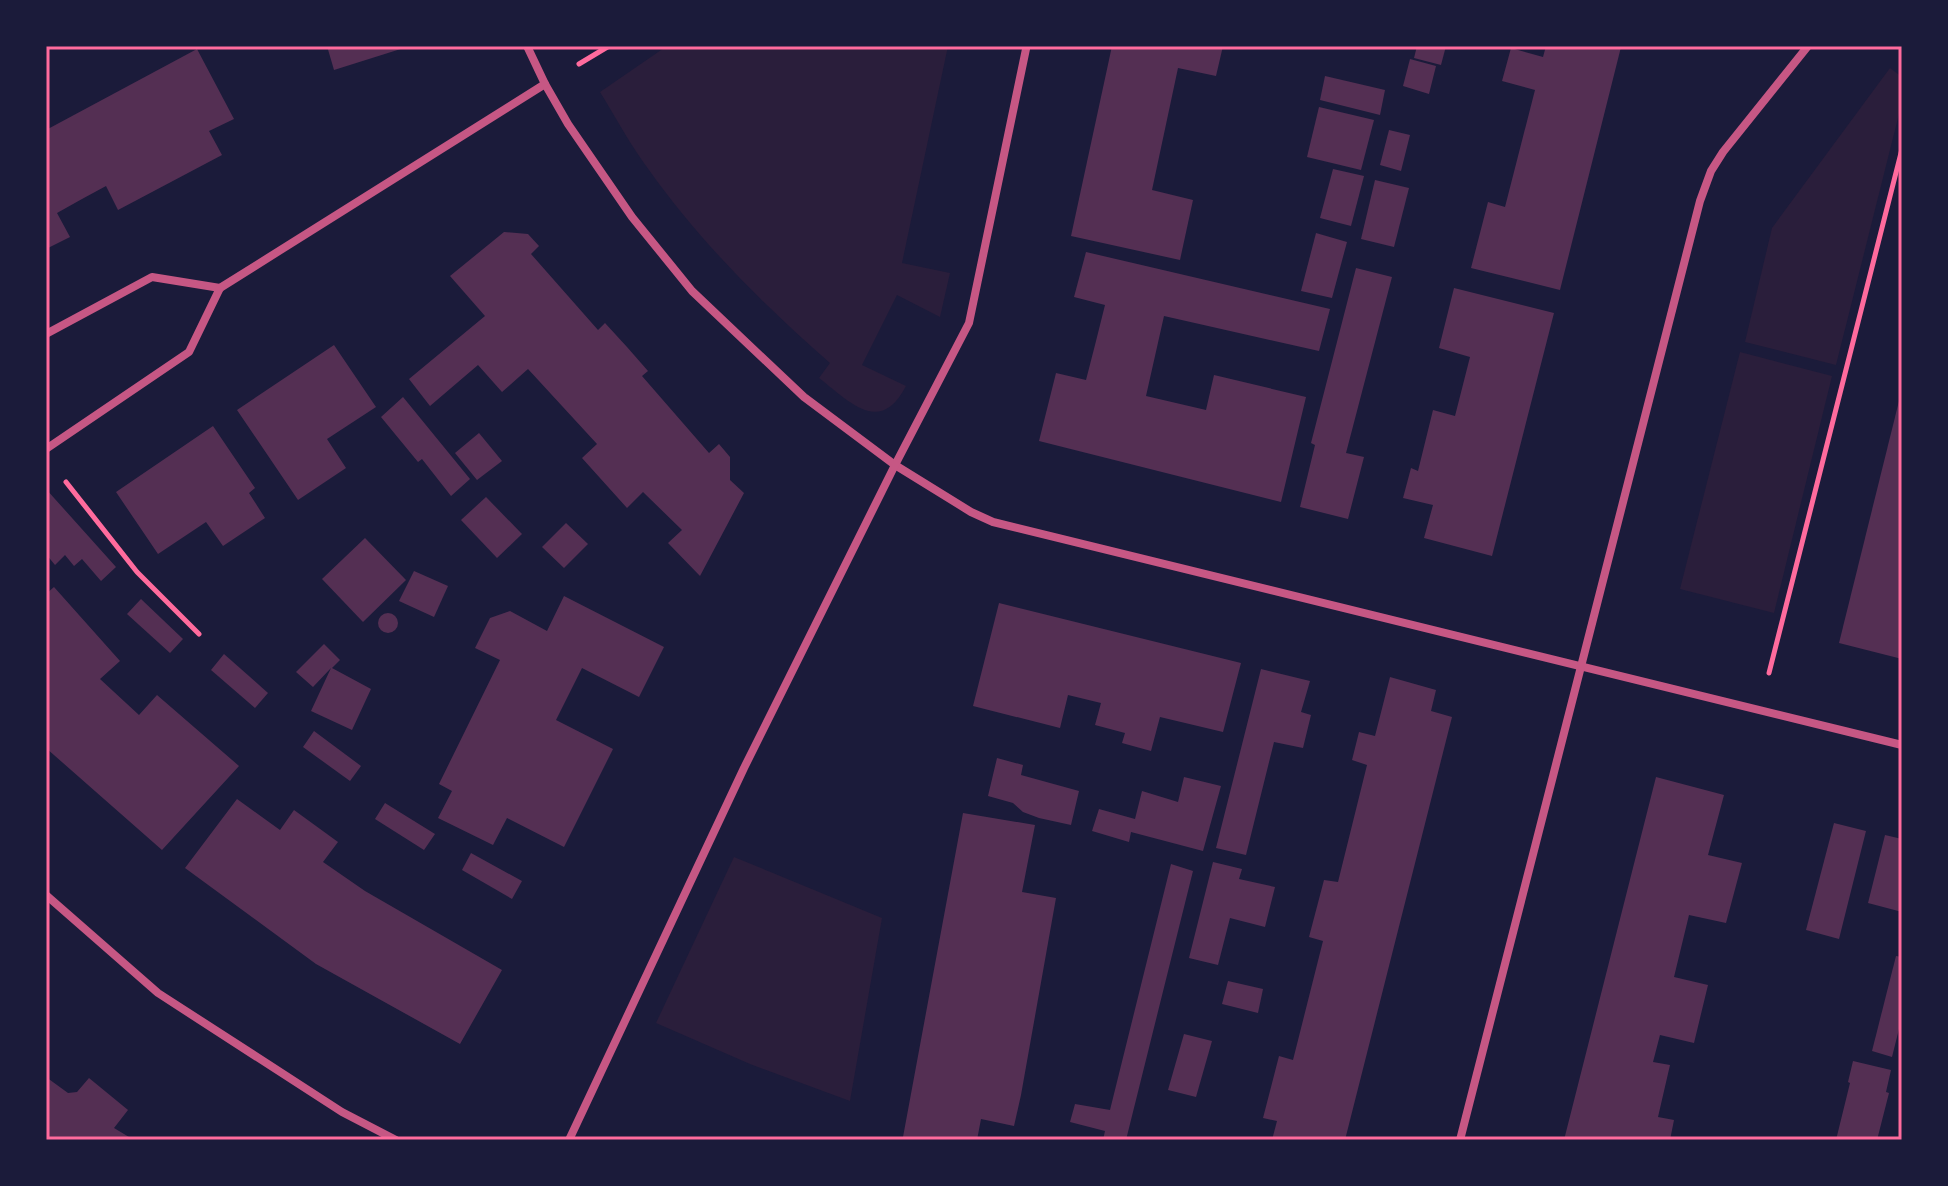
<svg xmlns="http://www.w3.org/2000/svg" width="1948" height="1186" font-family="Jost,sans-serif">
	<rect width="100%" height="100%" fill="#1b1b3a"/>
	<g fill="#2a1e3b">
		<path d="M 667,46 L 948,46 L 902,263 L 950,273 L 940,317 L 897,295 L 862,365 L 906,386 C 880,436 850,402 819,378 L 830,363 C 764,305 700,242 649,170 C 631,146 616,118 600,92 Z"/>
		<path d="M 1890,68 L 1902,77 L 1902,102 L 1836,365 L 1745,342 L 1772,228 Z"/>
		<path d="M 1740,352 L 1832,376 L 1774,613 L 1680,589 Z"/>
		<path d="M 734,857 L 882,918 L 850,1101 L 750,1064 L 656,1023 Z"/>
	</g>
	<g fill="#542f53">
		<path d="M 327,46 L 407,46 L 407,47 L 334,70 Z"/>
		<path d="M 1112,46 L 1223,46 L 1216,76 L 1178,68 L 1152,190 L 1193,200 L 1180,260 L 1071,236 Z"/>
		<path d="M 1417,46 L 1446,46 L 1441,65 L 1414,58 Z"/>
		<path d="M 1546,46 L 1621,47 L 1560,290 L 1471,268 L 1488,202 L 1505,207 L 1535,90 L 1502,81 L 1511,48 L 1543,57 Z"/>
		<path d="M 197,49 L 234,119 L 209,131 L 222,155 L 118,210 L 106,186 L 82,199 L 57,213 L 70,237 L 46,249 L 46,130 Z"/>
		<path d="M 1410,59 L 1436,66 L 1429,94 L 1403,86 Z"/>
		<path d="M 1325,76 L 1385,90 L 1380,115 L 1320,100 Z"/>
		<path d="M 1319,107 L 1374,120 L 1361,170 L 1307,157 Z"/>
		<path d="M 1389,130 L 1410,135 L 1401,171 L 1380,165 Z"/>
		<path d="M 1333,169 L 1364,176 L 1351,226 L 1320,218 Z"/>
		<path d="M 1375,180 L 1409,188 L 1394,247 L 1361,239 Z"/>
		<path d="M 504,232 L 528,234 L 539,246 L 531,254 L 598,330 L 605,323 L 627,347 L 648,371 L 642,376 L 709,453 L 719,444 L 730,457 L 730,480 L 744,493 L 700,576 L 668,543 L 682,530 L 643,492 L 627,508 L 582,458 L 597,444 L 528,369 L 502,392 L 478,365 L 430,406 L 409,379 L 485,316 L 450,276 Z"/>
		<path d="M 1316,233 L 1347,242 L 1332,298 L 1301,291 Z"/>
		<path d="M 1086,252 L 1330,309 L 1319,351 L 1164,316 L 1146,396 L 1206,410 L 1214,375 L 1306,397 L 1281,502 L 1039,441 L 1056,373 L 1086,380 L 1095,345 L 1105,305 L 1074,297 Z"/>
		<path d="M 1356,268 L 1392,277 L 1346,453 L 1364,457 L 1348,519 L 1300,507 L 1315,445 L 1311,443 Z"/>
		<path d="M 1454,288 L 1554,313 L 1492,556 L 1424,538 L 1433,505 L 1403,498 L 1411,468 L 1418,471 L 1433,410 L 1455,416 L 1470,357 L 1439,348 Z"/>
		<path d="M 334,345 L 376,407 L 327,439 L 346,468 L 298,500 L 237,410 Z"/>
		<path d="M 403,397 L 470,479 L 451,496 L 422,459 L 418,462 L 381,417 Z"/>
		<path d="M 1899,401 L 1902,402 L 1902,659 L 1839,643 Z"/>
		<path d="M 213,426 L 255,488 L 249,493 L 265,518 L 223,546 L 206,522 L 158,554 L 116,492 Z"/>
		<path d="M 479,433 L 502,461 L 477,480 L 455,453 Z"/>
		<path d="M 46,489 L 116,567 L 101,581 L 82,559 L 74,566 L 65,555 L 55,565 L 46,554 Z"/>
		<path d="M 486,497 L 522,534 L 497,558 L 461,520 Z"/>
		<path d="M 566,523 L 588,544 L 564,568 L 542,547 Z"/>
		<path d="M 365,538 L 406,580 L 363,622 L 322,579 Z"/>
		<path d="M 414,571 L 448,586 L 434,617 L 399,601 Z"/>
		<path d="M 54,587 L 120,661 L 100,679 L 139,715 L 157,695 L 239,766 L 162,850 L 46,748 L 46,594 Z"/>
		<path d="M 564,596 L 664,647 L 639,697 L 582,668 L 556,720 L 613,749 L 564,847 L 507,818 L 493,845 L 438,818 L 452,791 L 439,784 L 500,660 L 475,648 L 490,618 L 510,611 L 547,631 Z"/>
		<path d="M 141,599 L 183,639 L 170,653 L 127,614 Z"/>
		<path d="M 999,603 L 1241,663 L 1223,732 L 1160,717 L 1151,751 L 1122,743 L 1125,733 L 1095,725 L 1101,703 L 1068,695 L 1060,728 L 973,706 Z"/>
		<circle cx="388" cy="623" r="10"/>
		<path d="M 324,644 L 340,660 L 332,668 L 371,689 L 352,730 L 311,711 L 331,668 L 313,687 L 296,672 Z"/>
		<path d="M 224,654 L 268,693 L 255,708 L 211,670 Z"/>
		<path d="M 1261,669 L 1310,681 L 1301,712 L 1311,715 L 1303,748 L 1274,742 L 1246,855 L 1216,848 Z"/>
		<path d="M 1390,677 L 1436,690 L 1431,711 L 1452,717 L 1345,1140 L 1272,1140 L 1277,1121 L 1263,1118 L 1279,1056 L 1293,1060 L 1323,941 L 1309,937 L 1324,880 L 1338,882 L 1367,765 L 1352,760 L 1359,732 L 1375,736 Z"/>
		<path d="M 314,731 L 361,766 L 350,781 L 303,747 Z"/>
		<path d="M 997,758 L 1023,765 L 1021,775 L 1079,791 L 1071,825 L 1039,818 L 1023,812 L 1013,803 L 988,796 Z"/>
		<path d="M 1184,777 L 1221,786 L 1203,851 L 1131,832 L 1129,842 L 1092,831 L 1099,809 L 1135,819 L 1142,791 L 1178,802 Z"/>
		<path d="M 1656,777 L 1724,795 L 1708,855 L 1742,863 L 1726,923 L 1689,915 L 1674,977 L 1708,985 L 1694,1043 L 1660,1035 L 1653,1062 L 1670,1065 L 1658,1117 L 1674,1120 L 1670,1140 L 1564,1140 Z"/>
		<path d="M 237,799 L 280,830 L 294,810 L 338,842 L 323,862 L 365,891 L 502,970 L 460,1044 L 316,964 L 185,868 Z"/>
		<path d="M 385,803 L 435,834 L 424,850 L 375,819 Z"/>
		<path d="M 963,813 L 1035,825 L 1022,892 L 1056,898 L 1021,1095 L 1014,1126 L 981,1119 L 977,1140 L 925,1140 L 903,1137 Z"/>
		<path d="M 1834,823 L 1866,831 L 1839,939 L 1806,930 Z"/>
		<path d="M 1885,835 L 1902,839 L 1902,912 L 1868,903 Z"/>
		<path d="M 471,853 L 522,881 L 512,899 L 462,870 Z"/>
		<path d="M 1213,862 L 1242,869 L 1239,879 L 1275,887 L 1265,927 L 1230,918 L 1218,965 L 1189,958 Z"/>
		<path d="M 1171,864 L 1193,871 L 1126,1140 L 1103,1140 L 1105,1131 L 1070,1122 L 1075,1104 L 1110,1110 Z"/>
		<path d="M 1896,956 L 1902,957 L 1902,1017 L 1892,1057 L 1872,1051 Z"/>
		<path d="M 1228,981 L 1263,989 L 1258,1013 L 1222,1004 Z"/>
		<path d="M 1184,1034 L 1212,1041 L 1196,1097 L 1168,1090 Z"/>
		<path d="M 1853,1061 L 1891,1070 L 1886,1092 L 1889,1093 L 1877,1140 L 1836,1140 L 1850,1083 L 1848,1082 Z"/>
		<path d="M 46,1077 L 68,1093 L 77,1092 L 89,1078 L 128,1110 L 114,1128 L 134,1140 L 46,1140 Z"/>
	</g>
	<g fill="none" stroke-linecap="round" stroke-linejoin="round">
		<g stroke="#ff6b9d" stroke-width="5">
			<path d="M 579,64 L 609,46"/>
			<path d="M 66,482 L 137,572 L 199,634"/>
			<path d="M 1769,673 L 1902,149"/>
		</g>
		<g stroke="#c65784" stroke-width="8">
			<path d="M 527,46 L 545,84 L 568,124 L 632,217 L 692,291 L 804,397 L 895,465 L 971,512 L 993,522 L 1902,745"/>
			<path d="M 46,334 L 152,277 L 220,288"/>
			<path d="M 46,449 L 189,352 L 220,288 L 545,84"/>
			<path d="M 46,895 L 158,993 L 342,1112 L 396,1140"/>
			<path d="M 569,1140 L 744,768 L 895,465 L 969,323 L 1026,49"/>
			<path d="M 1460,1140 L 1700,201 L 1711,171 L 1723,152 L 1808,46"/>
		</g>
	</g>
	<rect width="1948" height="1186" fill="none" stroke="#1b1b3a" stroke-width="96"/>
	<rect x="48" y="48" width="1852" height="1090" fill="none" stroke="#ff6b9d" stroke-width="3"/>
</svg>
